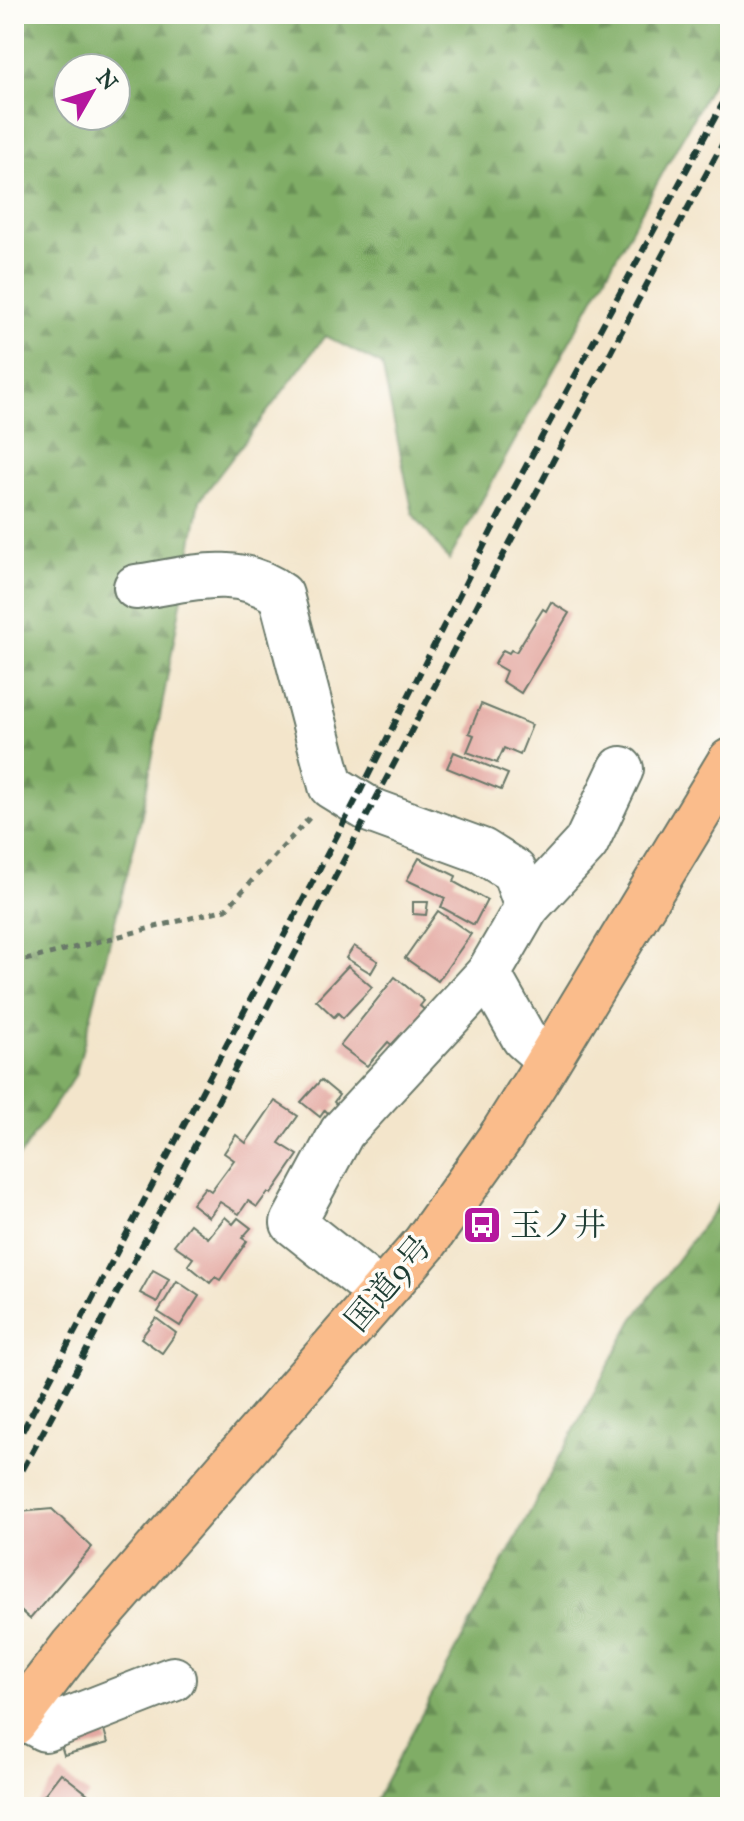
<svg xmlns="http://www.w3.org/2000/svg" width="744" height="1821" font-family="'IM FELL Great Primer','Noto Serif JP',serif">
	<defs>
		<pattern id="forest-firs" width="22" height="20" patternUnits="userSpaceOnUse" patternTransform="scale(2)"><rect width="22" height="20" fill="#80ad66"/><path d="M5 1l3.5 6h-7zM16 11l3.5 6h-7z" fill="#688e55"/></pattern>
	</defs>
	<rect width="100%" height="100%" fill="#fdfcf7"/>
	<filter id="ink" filterUnits="userSpaceOnUse"><feTurbulence type="fractalNoise" baseFrequency=".0125" numOctaves="2"/><feDisplacementMap in="SourceGraphic" scale="16" xChannelSelector="R" yChannelSelector="G"/><feConvolveMatrix kernelMatrix="1 2 1 2 8 2 1 2 1" color-interpolation-filters="sRGB"/></filter>
	<filter id="wash" filterUnits="userSpaceOnUse"><feTurbulence type="fractalNoise" baseFrequency=".006" numOctaves="4" result="noise"/><feDisplacementMap in="SourceGraphic" scale="32" xChannelSelector="R" yChannelSelector="G"/><feGaussianBlur stdDeviation="1.8" result="paint"/><feColorMatrix in="noise" values="0 0 0 0 0 0 0 0 0 0 0 0 0 0 0 0 0 1.4 0 .05"/><feComposite in="paint" operator="in"/></filter>
	<g filter="url(#wash)">
		<rect width="100%" height="100%" fill="#f3e5cb"/>
		<g fill="url(#forest-firs)" stroke="#50754d" stroke-width="2" fill-rule="evenodd">
			<path d="M 14,14 L 730,14 L 730,51 L 449,560 L 413,514 L 382,365 L 325,336 L 200,500 L 141,819 L 76,1074 L 14,1164 ZM 68,68 L 116,68 L 116,116 L 68,116 Z"/>
			<path d="M 730,1188 L 730,1807 L 372,1807 L 633,1320 Z"/>
		</g>
		<g id="blocks">
			<g fill="#e3a69f">
				<path d="M 551,602 L 569,613 L 521,693 L 502,681 L 506,671 L 494,664 L 503,650 L 509,653 L 511,650 L 516,652 L 543,609 L 546,611 Z"/>
				<path d="M 481,704 L 532,725 L 520,755 L 504,748 L 497,763 L 467,752 L 474,735 L 469,733 Z"/>
				<path d="M 454,752 L 508,774 L 501,790 L 447,768 Z"/>
				<path d="M 419,858 L 456,876 L 454,882 L 487,900 L 474,925 L 441,907 L 445,898 L 407,880 Z"/>
				<path d="M 413,902 L 428,902 L 426,915 L 413,914 Z"/>
				<path d="M 438,911 L 471,934 L 438,981 L 405,958 Z"/>
				<path d="M 354,946 L 378,961 L 371,973 L 346,958 Z"/>
				<path d="M 348,966 L 372,987 L 343,1018 L 338,1013 L 334,1017 L 316,1000 Z"/>
				<path d="M 395,977 L 424,1001 L 420,1006 L 427,1012 L 393,1046 L 388,1042 L 367,1066 L 340,1046 Z"/>
				<path d="M 321,1080 L 339,1095 L 334,1102 L 337,1105 L 330,1115 L 325,1110 L 320,1117 L 301,1102 Z"/>
				<path d="M 275,1101 L 298,1116 L 279,1143 L 298,1155 L 271,1194 L 268,1192 L 257,1207 L 248,1201 L 239,1214 L 220,1202 L 209,1217 L 192,1204 L 205,1187 L 211,1191 L 234,1160 L 224,1153 L 236,1135 L 246,1143 Z"/>
				<path d="M 225,1217 L 233,1224 L 238,1218 L 251,1228 L 242,1238 L 247,1241 L 220,1280 L 215,1277 L 210,1283 L 188,1265 L 193,1258 L 174,1245 L 190,1224 L 208,1238 Z"/>
				<path d="M 153,1270 L 169,1279 L 157,1302 L 140,1293 Z"/>
				<path d="M 177,1281 L 199,1296 L 180,1326 L 158,1312 Z"/>
				<path d="M 156,1318 L 176,1333 L 162,1353 L 141,1338 Z"/>
				<path d="M 52,1509 L 92,1547 L 30,1619 L 14,1605 L 14,1522 L 19,1512 Z"/>
				<path d="M 100,1717 L 108,1743 L 64,1755 L 56,1729 Z"/>
				<path d="M 61,1773 L 89,1795 L 79,1807 L 41,1807 L 37,1804 Z"/>
			</g>
		</g>
	</g>
	<g filter="url(#ink)">
		<use href="#blocks" fill-opacity="0" stroke="#697869" stroke-width="2"/>
		<g fill="none" stroke-linecap="round" stroke-linejoin="round">
			<g stroke="#697869" stroke-width="48">
				<g id="minor">
					<path d="M 136,587 C 186,580 237,562 281,595 L 331,786 L 370,810 L 482,851 L 514,871 L 527,907 L 488,974 L 342,1132 L 293,1223 L 381,1293"/>
					<path d="M 527,907 L 586,843 L 621,769"/>
					<path d="M 488,974 L 524,1038 L 548,1059"/>
					<path d="M 19,1715 L 45,1729 L 173,1679"/>
				</g>
			</g>
			<g stroke="#697869" stroke-width="48">
				<path id="highway" d="M 14,1723 L 72,1647 L 425,1243 L 502,1135 L 536,1081 L 730,761"/>
			</g>
			<path stroke="#697869" stroke-width="5" stroke-dasharray="6 6" stroke-linecap="butt" d="M 14,963 L 226,909 L 312,815"/>
			<use href="#minor" stroke="#fff" stroke-width="44"/>
			<use href="#highway" stroke="#fabc8b" stroke-width="44"/>
			<g stroke="#1f3d34" stroke-width="6" stroke-dasharray="12 6" stroke-linecap="butt">
				<path d="M 14,1447 L 360,792 L 500,514 L 730,90"/>
				<path d="M 14,1486 C 256,1036 486,579 730,130"/>
			</g>
		</g>
	</g>
	<defs>
		<g id="bus-square" transform="scale(2)"><rect x="-9" y="-9" width="18" height="18" rx="4" fill="#b5179e" stroke="#fdfcf7"/><path d="M-5-6H5V4H4V6H2V4H-2V6H-4V4H-5ZM-3.5-4V0h7V-4ZM-3.5 1.2v1.5H-2V1.2ZM2 1.2v1.5H3.5V1.2Z" fill="#fff"/></g>
	</defs>
	<g fill-rule="evenodd">
		<use href="#bus-square" x="482" y="1225"/>
	</g>
	<g text-anchor="middle" stroke-width="7" stroke-linejoin="round" paint-order="stroke">
		<g font-size="32" fill="#1f3d34" stroke="#fdfcf7" text-anchor="start">
			<text x="510" y="1236">玉ノ井</text>
		</g>
		<g font-size="32" fill="#1f3d34" stroke="#fdfcf7">
			<text transform="translate(388 1283) rotate(-50)" y="11">国道9号</text>
		</g>
	</g>
	<rect width="744" height="1821" fill="none" stroke="#fdfcf7" stroke-width="48"/>
	<g transform="translate(92 92) rotate(51)"><circle r="38" fill="#fdfcf7" stroke="#a4b0a9" stroke-width="2"/>
	<path d="M0-6L14 30L0 20L-14 30Z" fill="#b5179e"/>
	<text y="-12" font-size="22" font-weight="bold" text-anchor="middle" fill="#1f3d34">N</text>
	</g>
</svg>
